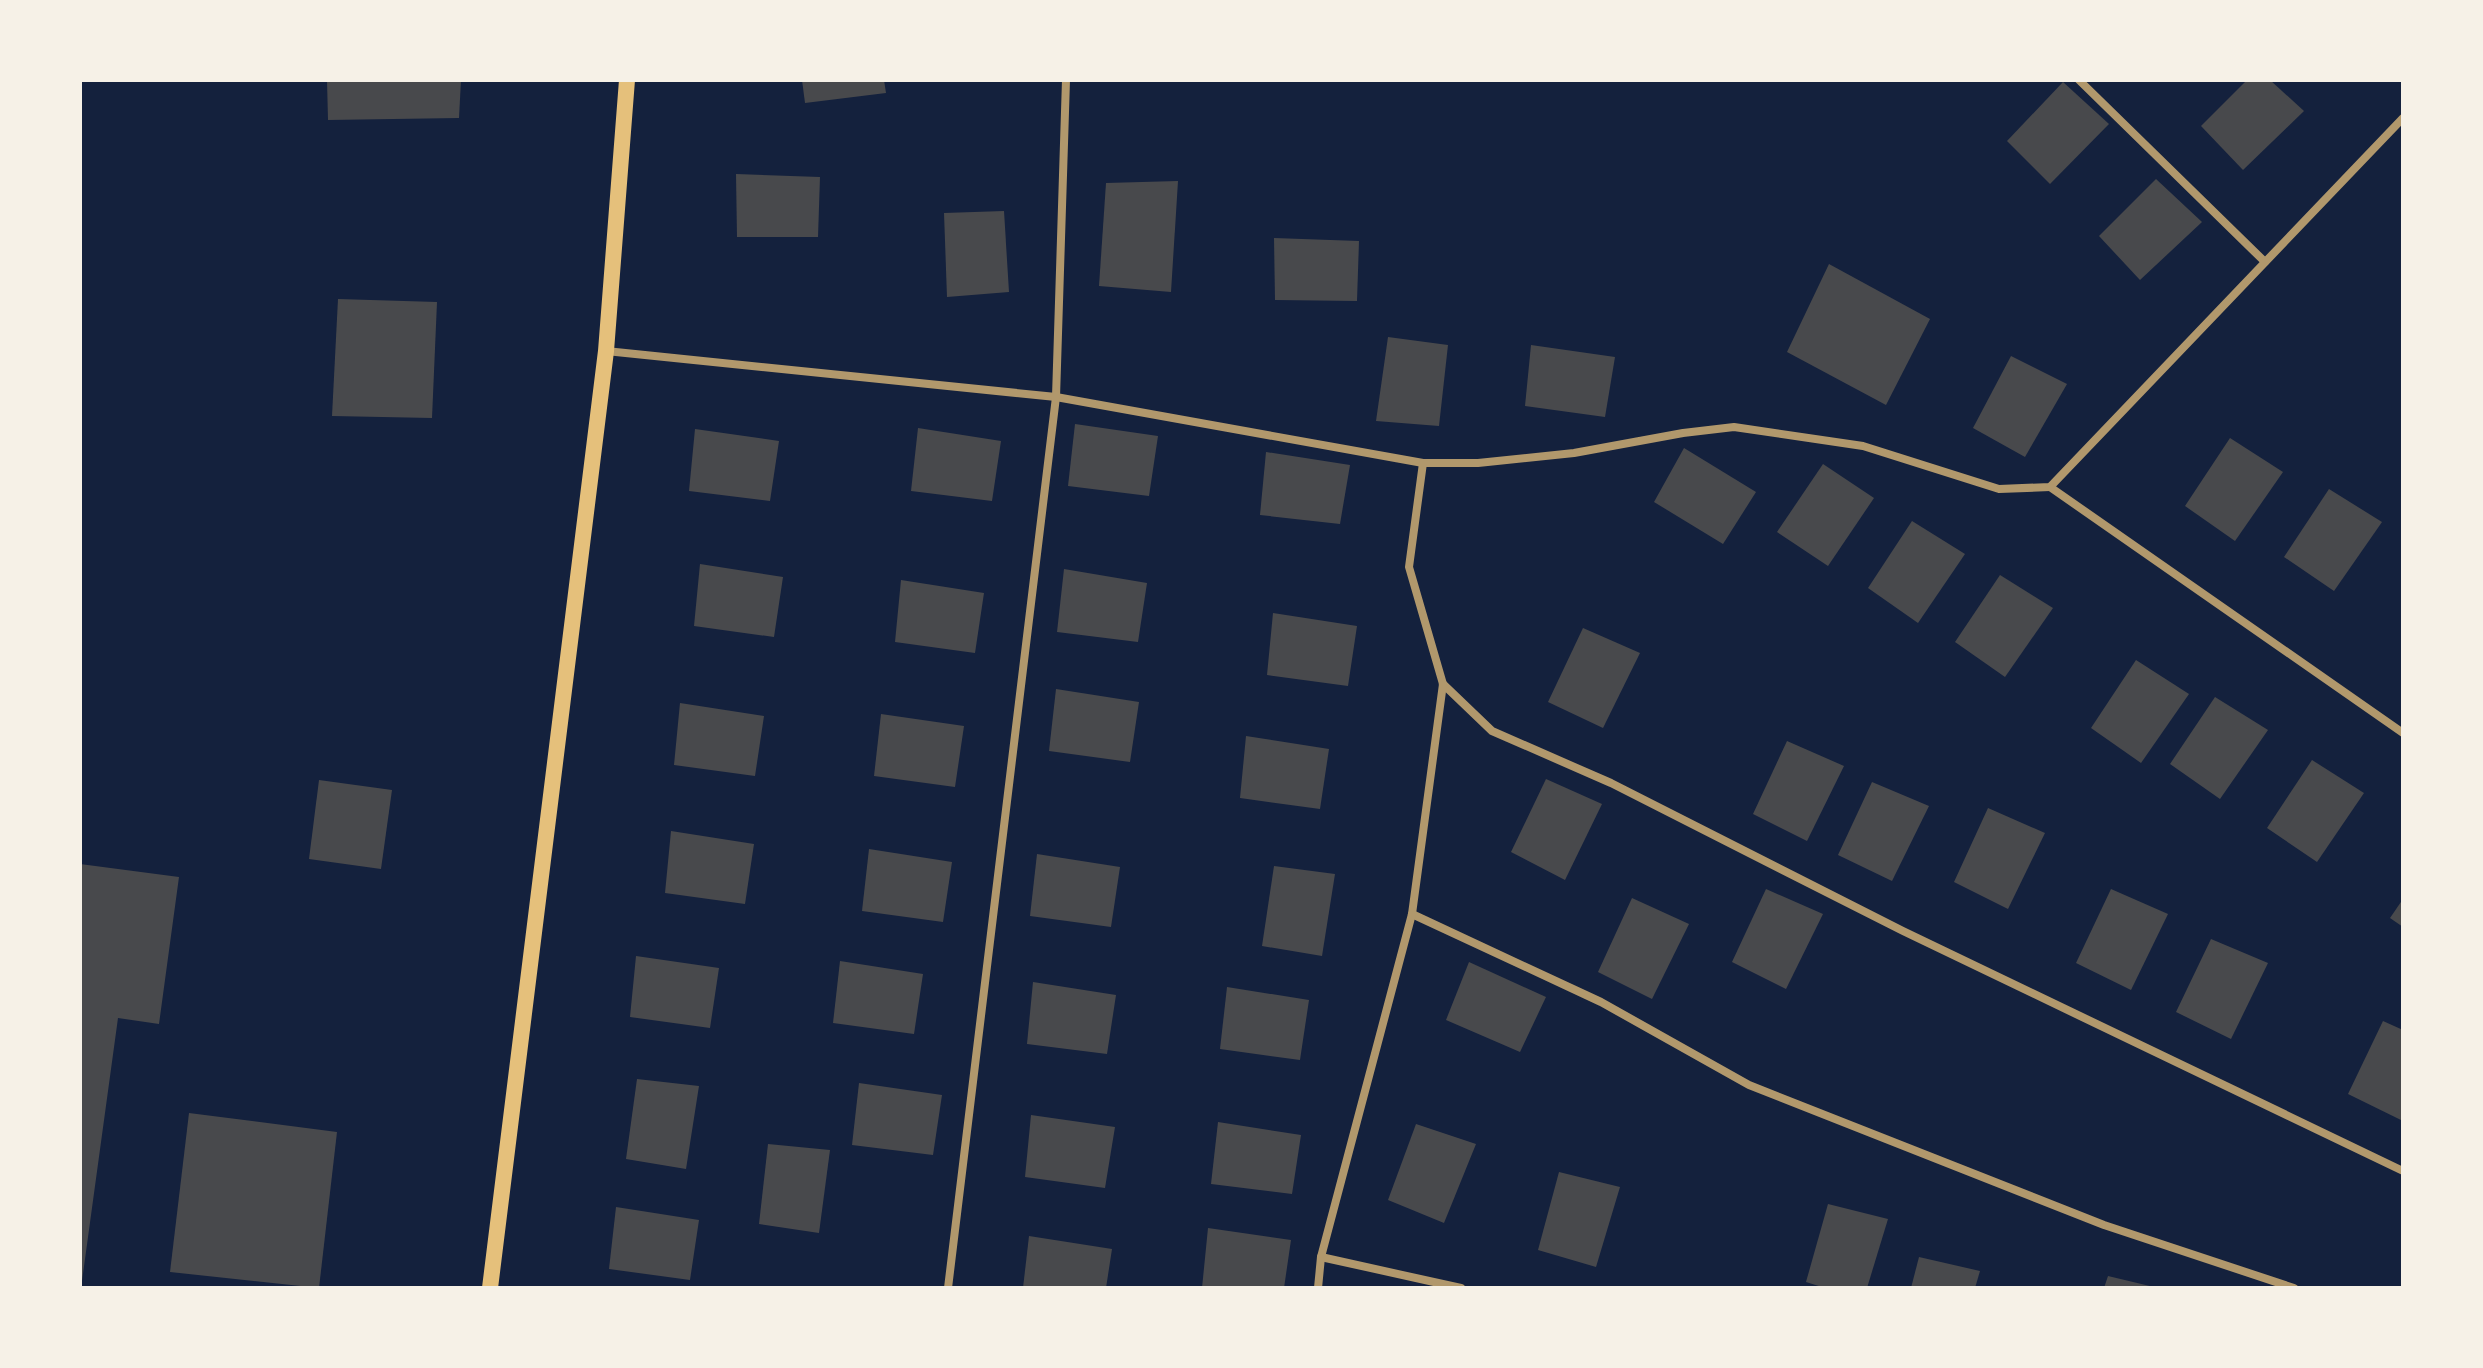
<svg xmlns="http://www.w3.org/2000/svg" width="2483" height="1368" font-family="'Open Sans',sans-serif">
	<rect width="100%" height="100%" fill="#14213d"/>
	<g fill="#48494c">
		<path d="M 327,80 L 461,80 L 459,118 L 328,120 Z"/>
		<path d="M 802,80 L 884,80 L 886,93 L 805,103 Z"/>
		<path d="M 2247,80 L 2270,80 L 2304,111 L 2243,170 L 2201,126 Z"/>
		<path d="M 2063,82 L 2109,124 L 2050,184 L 2007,141 Z"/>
		<path d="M 736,174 L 820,177 L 818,237 L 737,237 Z"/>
		<path d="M 2156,179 L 2202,222 L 2140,280 L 2099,236 Z"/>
		<path d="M 1178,181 L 1171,292 L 1099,286 L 1106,183 Z"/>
		<path d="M 1004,211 L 1009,292 L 947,297 L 944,213 Z"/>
		<path d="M 1274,238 L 1359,241 L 1357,301 L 1275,300 Z"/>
		<path d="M 1829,264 L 1930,319 L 1886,405 L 1787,352 Z"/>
		<path d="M 338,299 L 437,302 L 432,418 L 332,416 Z"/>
		<path d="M 1388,337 L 1448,345 L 1439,426 L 1376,421 Z"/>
		<path d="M 1531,345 L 1615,357 L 1605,417 L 1525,406 Z"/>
		<path d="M 2011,356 L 2067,384 L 2025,457 L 1973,428 Z"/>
		<path d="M 1075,424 L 1158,436 L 1149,496 L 1068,486 Z"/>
		<path d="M 918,428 L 1001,441 L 992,501 L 911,491 Z"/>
		<path d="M 695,429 L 779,441 L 770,501 L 689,491 Z"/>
		<path d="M 2230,438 L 2283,472 L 2235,541 L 2185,506 Z"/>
		<path d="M 1684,448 L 1756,492 L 1723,544 L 1654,502 Z"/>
		<path d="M 1266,452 L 1350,465 L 1340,524 L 1260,515 Z"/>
		<path d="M 1823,464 L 1874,498 L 1828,566 L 1777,532 Z"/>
		<path d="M 2329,489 L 2382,522 L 2334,591 L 2284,557 Z"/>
		<path d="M 1912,521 L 1965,554 L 1918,623 L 1868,588 Z"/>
		<path d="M 700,564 L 783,577 L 774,637 L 694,626 Z"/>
		<path d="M 1064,569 L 1147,583 L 1138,642 L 1057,632 Z"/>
		<path d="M 2000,575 L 2053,608 L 2005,677 L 1955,642 Z"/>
		<path d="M 901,580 L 984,593 L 975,653 L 895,642 Z"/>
		<path d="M 1273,613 L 1357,626 L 1348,686 L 1267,675 Z"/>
		<path d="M 1583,628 L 1640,653 L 1603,728 L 1548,702 Z"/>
		<path d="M 2136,660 L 2189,694 L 2141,763 L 2091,728 Z"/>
		<path d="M 1056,689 L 1139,702 L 1130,762 L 1049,751 Z"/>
		<path d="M 2215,697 L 2268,730 L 2220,799 L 2170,764 Z"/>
		<path d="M 680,703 L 764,716 L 755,776 L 674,765 Z"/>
		<path d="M 881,714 L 964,726 L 955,787 L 874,776 Z"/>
		<path d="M 1246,736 L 1329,749 L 1320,809 L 1240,798 Z"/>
		<path d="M 1787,741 L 1844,766 L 1807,841 L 1753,814 Z"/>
		<path d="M 2312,760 L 2364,793 L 2317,862 L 2267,828 Z"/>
		<path d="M 1546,779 L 1602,804 L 1565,880 L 1511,852 Z"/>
		<path d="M 319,780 L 392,790 L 381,869 L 309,859 Z"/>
		<path d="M 1872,782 L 1929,806 L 1892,881 L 1838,855 Z"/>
		<path d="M 1988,808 L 2045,833 L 2008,909 L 1954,882 Z"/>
		<path d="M 671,831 L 754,844 L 745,904 L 665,893 Z"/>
		<path d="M 869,849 L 952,862 L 943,922 L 862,911 Z"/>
		<path d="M 1037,854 L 1120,867 L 1111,927 L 1030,916 Z"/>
		<path d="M 80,864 L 179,877 L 159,1024 L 118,1018 L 82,1281 L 80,1281 Z"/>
		<path d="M 1274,866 L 1335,874 L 1322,956 L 1262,946 Z"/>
		<path d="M 1766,889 L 1823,914 L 1786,989 L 1732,962 Z"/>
		<path d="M 2111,889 L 2168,914 L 2131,990 L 2076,963 Z"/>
		<path d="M 1632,898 L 1689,924 L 1652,999 L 1598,972 Z"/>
		<path d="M 2403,899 L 2403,927 L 2390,918 Z"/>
		<path d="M 2211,939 L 2268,963 L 2231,1039 L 2176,1012 Z"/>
		<path d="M 636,956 L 719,968 L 710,1028 L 630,1017 Z"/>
		<path d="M 840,961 L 923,974 L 914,1034 L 833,1023 Z"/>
		<path d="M 1469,962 L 1546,997 L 1520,1052 L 1446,1020 Z"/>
		<path d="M 1033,982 L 1116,995 L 1107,1054 L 1027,1044 Z"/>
		<path d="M 1227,987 L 1309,1000 L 1300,1060 L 1220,1049 Z"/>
		<path d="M 2383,1021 L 2403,1030 L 2403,1121 L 2348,1094 Z"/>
		<path d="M 637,1079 L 699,1086 L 686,1169 L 626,1159 Z"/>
		<path d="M 859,1083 L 942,1095 L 933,1155 L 852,1145 Z"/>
		<path d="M 189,1113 L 337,1132 L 319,1288 L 170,1272 Z"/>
		<path d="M 1031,1115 L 1115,1127 L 1105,1188 L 1025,1177 Z"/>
		<path d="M 1218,1122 L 1301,1135 L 1292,1194 L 1211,1184 Z"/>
		<path d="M 1416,1124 L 1476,1144 L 1444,1223 L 1388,1200 Z"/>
		<path d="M 768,1144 L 830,1150 L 819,1233 L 759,1224 Z"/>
		<path d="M 1559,1172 L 1620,1187 L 1596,1267 L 1538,1250 Z"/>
		<path d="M 1828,1204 L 1888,1219 L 1867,1288 L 1825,1288 L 1806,1282 Z"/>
		<path d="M 616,1207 L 699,1220 L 690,1280 L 609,1269 Z"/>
		<path d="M 1208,1228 L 1291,1240 L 1284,1288 L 1202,1288 Z"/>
		<path d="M 1029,1236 L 1112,1249 L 1106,1288 L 1023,1288 Z"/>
		<path d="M 1919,1257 L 1980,1271 L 1975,1288 L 1911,1288 Z"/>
		<path d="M 2108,1276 L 2154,1287 L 2154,1288 L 2104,1288 Z"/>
	</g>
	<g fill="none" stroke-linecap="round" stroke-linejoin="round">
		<g stroke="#b1986c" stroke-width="8">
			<path d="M 2079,80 L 2265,262"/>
			<path d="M 606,351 L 1056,397 L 1423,463 L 1478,463 L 1574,453 L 1683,433 L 1734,427 L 1863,446 L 1999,489 L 2050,487 L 2403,118"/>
			<path d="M 2050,487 L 2403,733"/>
			<path d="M 1443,684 L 1492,731 L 1611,783 L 1903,931 L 2403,1171"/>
			<path d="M 1412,914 L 1601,1002 L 1749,1085 L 2104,1225 L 2294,1288"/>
			<path d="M 1321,1257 L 1461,1288"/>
			<path d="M 948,1288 L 1056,397 L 1066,80"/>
			<path d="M 1318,1288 L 1321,1257 L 1412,914 L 1443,684 L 1409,567 L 1423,463"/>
		</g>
		<path stroke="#e5c07b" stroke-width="16" d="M 490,1288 L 606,351 L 627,80"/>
	</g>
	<rect width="2483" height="1368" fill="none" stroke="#f6f1e7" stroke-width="164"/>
</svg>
